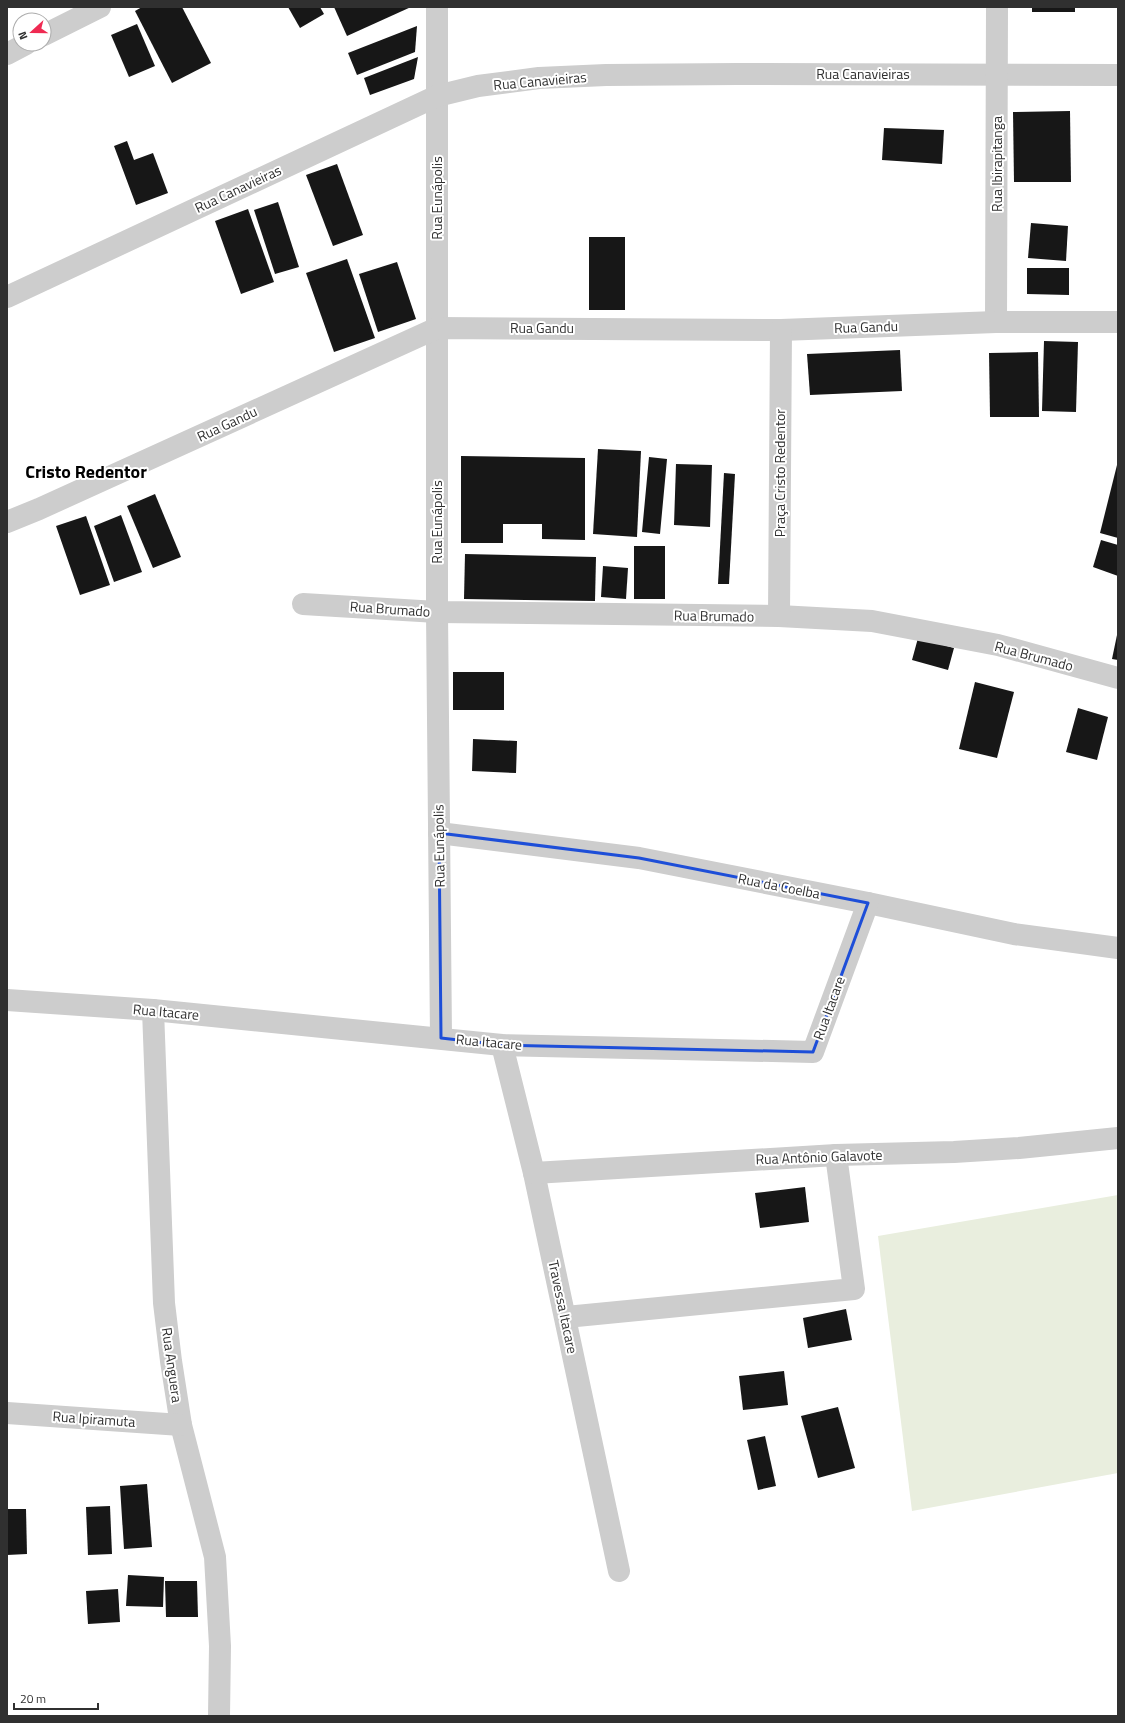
<svg xmlns="http://www.w3.org/2000/svg" width="1125" height="1723" font-family="'Titillium Web',sans-serif">
	<rect width="100%" height="100%" fill="#fff"/>
	<path fill="#e9eede" d="M 1118,1195 L 1118,1473 L 912,1511 L 878,1236 Z"/>
	<g fill="#171717">
		<path d="M 142,7 L 182,7 L 211,63 L 172,83 L 135,11 Z"/>
		<path d="M 288,7 L 320,7 L 324,14 L 300,28 Z"/>
		<path d="M 334,7 L 411,7 L 347,36 Z"/>
		<rect x="1032" y="7" width="43" height="5"/>
		<path d="M 137,24 L 155,66 L 129,77 L 111,35 Z"/>
		<path d="M 417,26 L 415,52 L 357,75 L 348,53 Z"/>
		<path d="M 418,57 L 414,79 L 370,95 L 364,78 Z"/>
		<path d="M 1070,111 L 1071,182 L 1014,182 L 1013,112 Z"/>
		<path d="M 884,128 L 944,130 L 942,164 L 882,160 Z"/>
		<path d="M 127,141 L 134,160 L 153,153 L 168,193 L 136,205 L 114,146 Z"/>
		<path d="M 337,164 L 363,235 L 333,246 L 306,175 Z"/>
		<path d="M 278,202 L 299,267 L 275,274 L 254,210 Z"/>
		<path d="M 248,209 L 274,282 L 241,294 L 215,221 Z"/>
		<path d="M 1031,223 L 1068,226 L 1066,261 L 1028,258 Z"/>
		<rect x="589" y="237" width="36" height="73"/>
		<path d="M 347,259 L 375,338 L 334,352 L 306,273 Z"/>
		<path d="M 397,262 L 416,319 L 378,332 L 359,274 Z"/>
		<path d="M 1027,268 L 1069,268 L 1069,295 L 1027,294 Z"/>
		<path d="M 1044,341 L 1078,342 L 1076,412 L 1042,411 Z"/>
		<path d="M 900,350 L 902,391 L 810,395 L 807,354 Z"/>
		<path d="M 1038,352 L 1039,417 L 990,417 L 989,353 Z"/>
		<path d="M 598,449 L 641,451 L 637,537 L 593,534 Z"/>
		<path d="M 461,456 L 585,458 L 585,540 L 542,539 L 542,524 L 503,524 L 503,543 L 461,543 Z"/>
		<path d="M 649,457 L 667,459 L 660,534 L 642,532 Z"/>
		<path d="M 676,464 L 712,465 L 710,527 L 674,525 Z"/>
		<path d="M 1117,465 L 1118,465 L 1118,538 L 1100,533 Z"/>
		<path d="M 724,473 L 735,474 L 729,584 L 718,584 Z"/>
		<path d="M 155,494 L 181,557 L 153,568 L 127,506 Z"/>
		<path d="M 121,515 L 142,572 L 114,582 L 94,526 Z"/>
		<path d="M 86,516 L 110,585 L 80,595 L 56,526 Z"/>
		<path d="M 1101,540 L 1118,545 L 1118,576 L 1093,567 Z"/>
		<rect x="634" y="546" width="31" height="53"/>
		<path d="M 465,554 L 596,557 L 595,601 L 464,599 Z"/>
		<path d="M 603,566 L 628,568 L 626,599 L 601,597 Z"/>
		<path d="M 1117,635 L 1118,635 L 1118,660 L 1112,659 Z"/>
		<path d="M 918,638 L 954,648 L 948,670 L 912,660 Z"/>
		<rect x="453" y="672" width="51" height="38"/>
		<path d="M 975,682 L 1014,692 L 997,758 L 959,749 Z"/>
		<path d="M 1078,708 L 1108,717 L 1097,760 L 1066,752 Z"/>
		<path d="M 473,739 L 517,741 L 516,773 L 472,771 Z"/>
		<path d="M 805,1187 L 809,1222 L 760,1228 L 755,1193 Z"/>
		<path d="M 846,1309 L 852,1340 L 808,1348 L 803,1318 Z"/>
		<path d="M 784,1371 L 788,1405 L 743,1410 L 739,1376 Z"/>
		<path d="M 838,1407 L 855,1468 L 818,1478 L 801,1416 Z"/>
		<path d="M 765,1436 L 776,1486 L 758,1490 L 747,1440 Z"/>
		<path d="M 147,1484 L 152,1547 L 124,1549 L 120,1486 Z"/>
		<path d="M 110,1506 L 112,1554 L 88,1555 L 86,1507 Z"/>
		<path d="M 7,1509 L 26,1509 L 27,1554 L 7,1555 Z"/>
		<path d="M 128,1575 L 164,1577 L 163,1607 L 126,1606 Z"/>
		<path d="M 165,1581 L 197,1581 L 198,1617 L 166,1617 Z"/>
		<path d="M 118,1589 L 120,1622 L 88,1624 L 86,1591 Z"/>
	</g>
	<g fill="none" stroke-linecap="round" stroke-linejoin="round">
		<g stroke="#cdcdcd" stroke-width="22">
			<path d="M 437,7 L 437,612 L 441,1038"/>
			<path d="M 44,35 L 100,7"/>
			<path d="M 7,54 L 26,44"/>
			<path d="M 7,297 L 437,96 L 478,86 L 539,78 L 606,75 L 737,74 L 1118,75"/>
			<path d="M 996,322 L 997,7"/>
			<path d="M 7,522 L 39,509 L 437,328 L 781,330 L 996,322 L 1118,322"/>
			<path d="M 303,604 L 437,612 L 779,616 L 872,621 L 998,645 L 1118,678"/>
			<path d="M 779,616 L 781,330"/>
			<path d="M 439,833 L 639,858 L 868,903 L 1014,934 L 1118,948"/>
			<path d="M 7,1000 L 153,1010 L 502,1045 L 813,1052 L 868,903"/>
			<path d="M 153,1010 L 164,1303 L 171,1361 L 181,1425 L 215,1557 L 220,1646 L 219,1716"/>
			<path d="M 502,1045 L 534,1173 L 619,1571"/>
			<path d="M 534,1173 L 836,1155 L 954,1152 L 1019,1148 L 1118,1138"/>
			<path d="M 566,1317 L 854,1289 L 836,1155"/>
			<path d="M 7,1413 L 181,1425"/>
		</g>
	</g>
	<path fill="none" stroke="#1d4ed8" stroke-width="3" stroke-linejoin="round" d="M 439,833 L 639,858 L 868,903 L 813,1052 L 502,1045 L 441,1038 Z"/>
	<g text-anchor="middle" stroke-width="4" stroke-linejoin="round" paint-order="stroke">
		<g font-size="14" fill="#303030" stroke="#fff">
			<text x="863" y="79">Rua Canavieiras</text>
			<text transform="translate(540 81) rotate(-5)" y="5">Rua Canavieiras</text>
			<text transform="translate(997 164) rotate(-90)" y="5">Rua Ibirapitanga</text>
			<text transform="translate(238 189) rotate(-25)" y="5">Rua Canavieiras</text>
			<text transform="translate(437 198) rotate(-90)" y="5">Rua Eunápolis</text>
			<text transform="translate(866 327) rotate(-2)" y="5">Rua Gandu</text>
			<text x="542" y="333">Rua Gandu</text>
			<text transform="translate(227 424) rotate(-25)" y="5">Rua Gandu</text>
			<text transform="translate(780 473) rotate(-90)" y="5">Praça Cristo Redentor</text>
			<text transform="translate(437 522) rotate(-90)" y="5">Rua Eunápolis</text>
			<text transform="translate(390 609) rotate(4)" y="5">Rua Brumado</text>
			<text transform="translate(714 616) rotate(1)" y="5">Rua Brumado</text>
			<text transform="translate(1034 656) rotate(15)" y="5">Rua Brumado</text>
			<text transform="translate(439 846) rotate(-91)" y="5">Rua Eunápolis</text>
			<text transform="translate(779 886) rotate(11)" y="5">Rua da Coelba</text>
			<text transform="translate(829 1008) rotate(-70)" y="5">Rua Itacare</text>
			<text transform="translate(166 1012) rotate(5)" y="5">Rua Itacare</text>
			<text transform="translate(489 1042) rotate(5)" y="5">Rua Itacare</text>
			<text transform="translate(819 1157) rotate(-2)" y="5">Rua Antônio Galavote</text>
			<text transform="translate(563 1307) rotate(78)" y="5">Travessa Itacare</text>
			<text transform="translate(172 1365) rotate(82)" y="5">Rua Anguera</text>
			<text transform="translate(94 1419) rotate(4)" y="5">Rua Ipiramuta</text>
		</g>
		<g font-size="18" font-weight="bold" fill="#000" stroke="#fff">
			<text x="86" y="478">Cristo Redentor</text>
		</g>
	</g>
	<rect width="1125" height="1723" fill="none" stroke="#303030" stroke-width="16"/>
	<g transform="translate(32 32) rotate(249)"><circle r="19" fill="#ffffff" stroke="#acacac"/>
	<path d="M0-3L7 15L0 10L-7 15Z" fill="#ef2a52"/>
	<text y="-6" font-size="11" font-weight="bold" text-anchor="middle" fill="#303030">N</text>
	</g>
	<path d="M14 1703v6h84v-6" fill="none" stroke="#303030" stroke-width="2"/>
	<text x="20" y="1703" font-size="12" fill="#303030" stroke="#ffffff" stroke-width="3" paint-order="stroke">20 m</text>
</svg>
